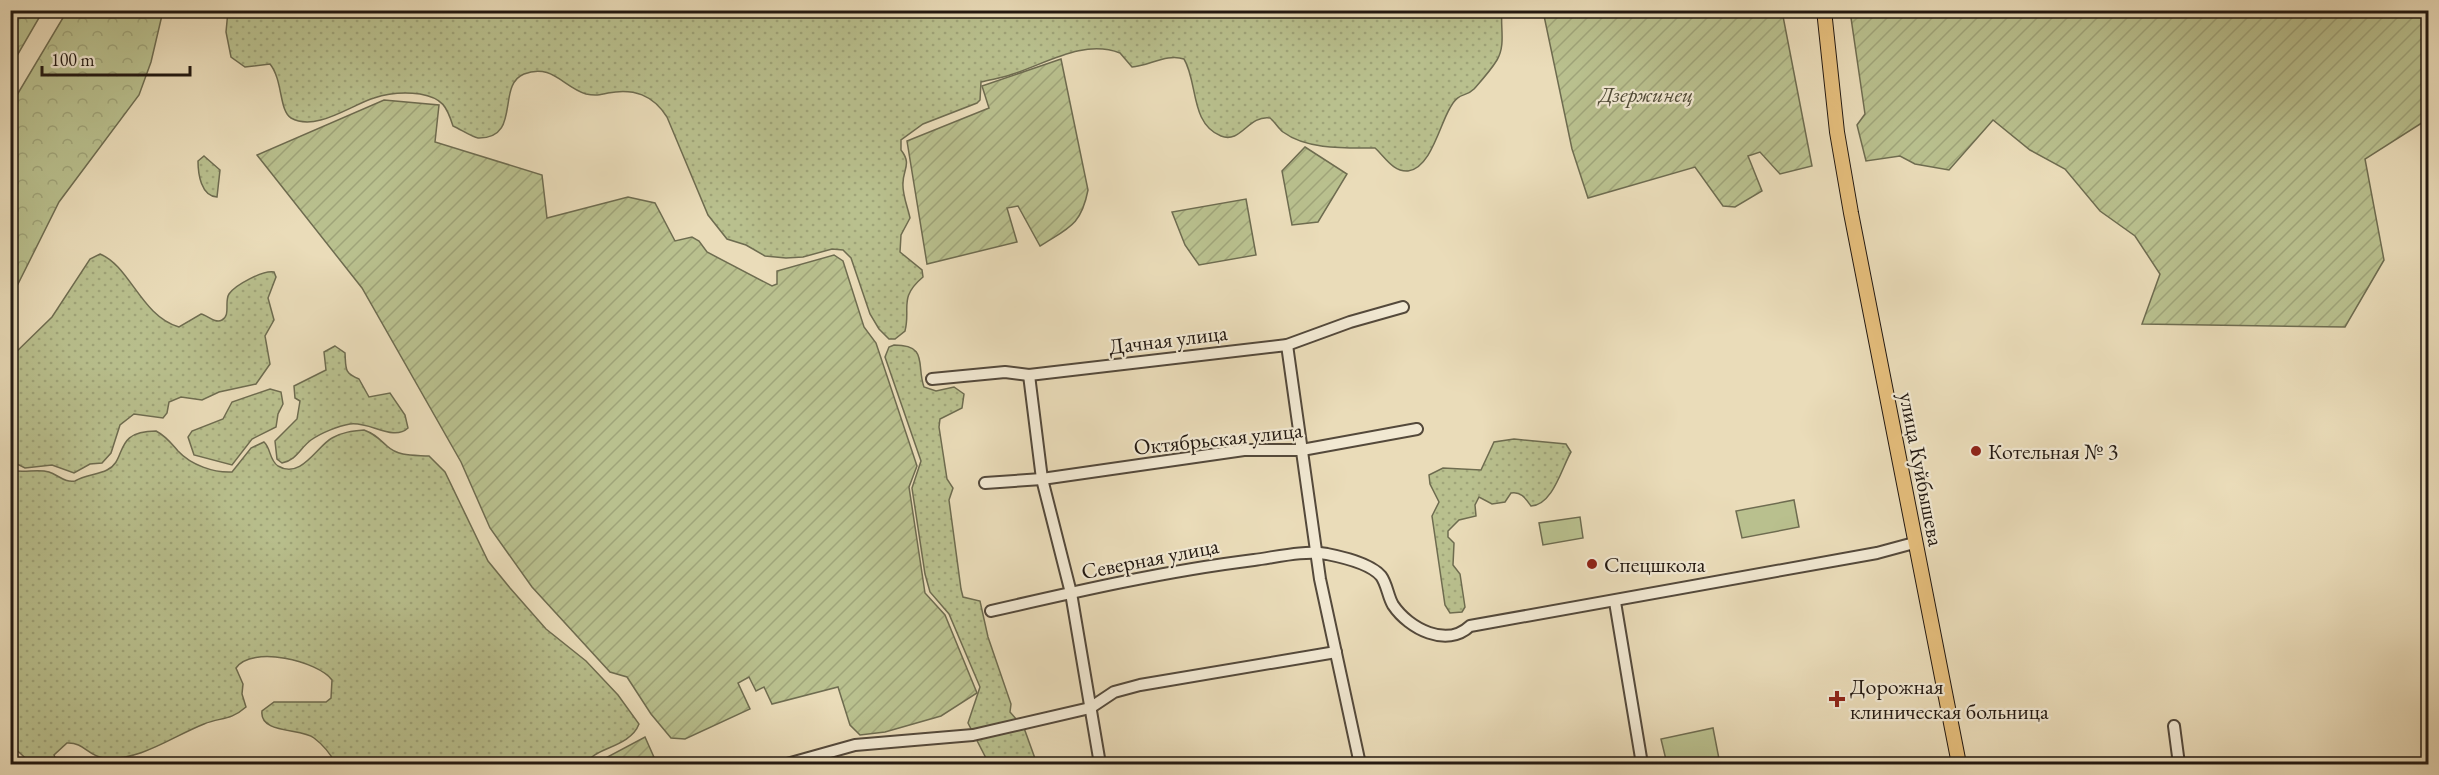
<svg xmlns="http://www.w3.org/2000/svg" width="2439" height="775" font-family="'EB Garamond',serif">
	<defs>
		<pattern id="grass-dots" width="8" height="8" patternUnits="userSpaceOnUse" patternTransform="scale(1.5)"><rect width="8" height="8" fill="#b9c08e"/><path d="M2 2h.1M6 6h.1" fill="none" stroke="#9fa479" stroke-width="1.8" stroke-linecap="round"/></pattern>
		<pattern id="forest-crowns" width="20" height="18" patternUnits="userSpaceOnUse" patternTransform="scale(1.5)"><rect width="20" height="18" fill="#b9c08e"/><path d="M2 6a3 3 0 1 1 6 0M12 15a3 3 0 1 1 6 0" fill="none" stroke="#9fa479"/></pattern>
		<pattern id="garden-furrows" width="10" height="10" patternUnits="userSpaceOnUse" patternTransform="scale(1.5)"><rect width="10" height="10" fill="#b9c08e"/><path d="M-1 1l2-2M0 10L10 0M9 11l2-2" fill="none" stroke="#9fa479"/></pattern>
	</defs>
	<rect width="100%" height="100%" fill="#eadcb9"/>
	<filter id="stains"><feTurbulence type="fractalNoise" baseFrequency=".00333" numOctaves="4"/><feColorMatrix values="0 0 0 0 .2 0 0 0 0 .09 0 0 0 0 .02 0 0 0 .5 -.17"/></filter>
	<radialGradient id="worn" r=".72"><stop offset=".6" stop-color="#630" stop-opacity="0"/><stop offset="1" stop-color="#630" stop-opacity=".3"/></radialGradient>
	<g fill="url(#grass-dots)" stroke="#6e6c50" stroke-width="1.5">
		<path d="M 228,11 L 1502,10 C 1500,27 1506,45 1497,60 C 1491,70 1481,81 1474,89 C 1465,98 1459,91 1450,108 C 1440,124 1431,168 1408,171 C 1393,172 1385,157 1375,148 C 1346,148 1307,150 1283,132 C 1278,128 1275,122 1270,118 C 1248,115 1241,144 1221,136 C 1190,124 1198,82 1184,59 C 1167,53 1149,66 1132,67 L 1120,53 C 1084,39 1047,63 1013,74 C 1003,78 992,79 981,82 L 980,100 L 977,103 L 923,124 L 901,140 L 901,150 C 912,164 903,169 903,183 C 902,194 908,208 910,218 L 901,235 L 900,252 L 922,270 L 923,277 C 898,298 911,308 905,331 L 895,339 L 889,339 L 879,329 L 870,314 L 851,258 L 843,250 L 832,249 L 803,257 L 786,258 L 765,256 L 746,245 L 727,239 L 708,215 L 667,117 C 653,95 634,88 608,93 C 600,95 595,96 586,94 C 563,87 552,63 524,74 C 496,85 522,139 478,138 C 472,137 460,129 453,126 C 447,107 443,98 420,94 C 404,92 389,93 374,98 C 351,105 316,132 291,118 C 279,111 283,80 270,64 L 245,67 L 231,57 L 226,32 Z"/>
		<path d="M 204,156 L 220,170 L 217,197 C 201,196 198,174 198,161 Z"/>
		<path d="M 100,254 C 130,266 141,316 179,327 L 201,314 C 207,315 215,324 222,320 C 231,315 224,302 229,294 C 235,285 263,270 274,272 L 276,277 L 268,298 L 274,320 L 265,336 L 270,364 L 256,384 L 219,392 L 202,400 L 181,397 L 169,402 L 167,413 L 163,418 L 134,414 L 120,425 L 111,453 L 102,463 L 90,464 L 74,473 L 52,465 L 25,468 L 11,461 L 11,357 L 52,317 L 90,259 Z"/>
		<path d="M 894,345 C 929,345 916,365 924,387 L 936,391 L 954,387 L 964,394 L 962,408 L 940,419 L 939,427 L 947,479 L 953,488 L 949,500 L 961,589 L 963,597 L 980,601 L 988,637 L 1011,704 L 1010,712 L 1024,728 L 1037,764 L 989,764 L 968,723 L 980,687 L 949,614 L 930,592 L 925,574 L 912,488 L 921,461 L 885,357 L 889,347 Z"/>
		<path d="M 335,346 L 345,353 C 346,369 344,373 359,379 L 369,397 L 390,393 L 405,415 L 408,428 C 393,442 370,421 350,424 C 338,426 321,433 311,440 C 300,448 297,460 282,463 L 277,459 L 275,441 L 297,419 L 300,401 L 295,398 L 294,386 L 326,370 L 324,352 Z"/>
		<path d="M 270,389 L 281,392 L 283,404 L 278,414 L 276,427 L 252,439 L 232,465 L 194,455 L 188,437 L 192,431 L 223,419 L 232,402 Z"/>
		<path d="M 364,430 C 375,434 379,439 387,446 C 399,457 414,455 429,456 L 445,472 L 488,561 L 510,588 L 546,629 L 586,661 L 618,695 L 639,724 C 630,748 591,748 587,764 L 550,764 L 539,761 L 531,764 L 336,764 C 331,755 322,744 314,738 C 302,728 259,734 262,711 L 274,702 L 326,702 L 331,698 L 332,680 C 318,661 252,645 236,668 L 243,684 L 242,694 L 246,707 C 230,721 221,717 204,724 C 171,737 141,761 104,758 C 88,756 84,742 67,743 L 54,755 L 58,764 L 32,764 L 11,745 L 11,470 C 24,474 36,468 49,472 C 58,475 65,483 75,481 C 85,475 97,475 107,470 C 128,460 112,431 156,431 C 166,436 171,443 178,451 C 191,465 214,473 232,472 L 251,448 L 264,442 C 271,448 269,460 278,466 C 301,480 317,446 332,438 C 342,432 353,431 364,430 Z"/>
		<path d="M 1514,439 L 1566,444 L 1571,452 C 1562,467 1553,505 1531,506 C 1526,499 1521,491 1511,493 L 1505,502 L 1492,504 L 1479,497 L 1475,505 L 1476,516 L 1459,520 L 1448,531 L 1448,537 L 1454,543 L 1453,565 L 1460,574 L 1465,607 L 1462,612 L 1450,613 L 1445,605 L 1432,516 L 1439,502 L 1430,484 L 1429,475 L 1443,468 L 1481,470 L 1494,442 Z"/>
	</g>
	<g fill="url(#forest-crowns)" stroke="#6e6c50" stroke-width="1.5">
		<path d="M 11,10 L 43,11 L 11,66 L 10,11 Z"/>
		<path d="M 67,11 L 163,11 L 151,62 L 139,95 L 59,202 L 11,298 L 11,105 Z"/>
	</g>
	<g fill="url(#garden-furrows)" stroke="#6e6c50" stroke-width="1.5">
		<path d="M 1543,11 L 1782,11 L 1812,166 L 1780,174 L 1760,152 L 1748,156 L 1762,191 L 1735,207 L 1723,206 L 1695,167 L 1588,198 L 1572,149 Z"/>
		<path d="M 1850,11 L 2428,11 L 2428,119 L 2365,159 L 2384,260 L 2345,327 L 2142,324 L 2160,274 L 2135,236 L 2100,211 L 2065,169 L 2030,150 L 1993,120 L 1949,170 L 1915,164 L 1900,156 L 1866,161 L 1857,125 L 1865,114 Z"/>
		<path d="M 1061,59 L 1088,190 C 1081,226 1068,228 1040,246 L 1018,206 L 1007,208 L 1017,242 L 927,264 L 907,141 L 989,108 L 982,86 Z"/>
		<path d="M 384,100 L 439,105 L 435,142 L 542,175 L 547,218 L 628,197 L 655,203 L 675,241 L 692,237 L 699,241 L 707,252 L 772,286 L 777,284 L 777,271 L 834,255 L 843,261 L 864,327 L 876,343 L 917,466 L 909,487 L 925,593 L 945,615 L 977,693 L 941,716 L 885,732 L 860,735 L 850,725 L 838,687 L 772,704 L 764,687 L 756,691 L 749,677 L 738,683 L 750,709 L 685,739 L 671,738 L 651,714 L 627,677 L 610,672 L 532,587 L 490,528 L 461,462 L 362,288 L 257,155 Z"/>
		<path d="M 1305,147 L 1347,174 L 1318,222 L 1292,225 L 1282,171 Z"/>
		<path d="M 1246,199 L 1256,255 L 1199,265 L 1185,245 L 1172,212 Z"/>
		<path d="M 645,737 L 657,764 L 599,764 L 598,762 Z"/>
	</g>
	<g fill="#b9c08e" stroke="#6e6c50" stroke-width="1.5">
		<path d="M 1794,500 L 1799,527 L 1742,538 L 1736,511 Z"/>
		<path d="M 1580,517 L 1583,538 L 1543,545 L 1539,523 Z"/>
		<path d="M 1713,728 L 1720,764 L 1667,764 L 1661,739 Z"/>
	</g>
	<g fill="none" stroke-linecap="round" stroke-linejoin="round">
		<g stroke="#54493b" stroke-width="14">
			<g id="minor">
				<path d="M 1287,345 L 1320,579 L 1360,764"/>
				<path d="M 1029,375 L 1042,479 L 1071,593 L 1100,764"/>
				<path d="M 932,379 L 1005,372 L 1029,375 L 1287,345 L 1350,322 L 1403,307"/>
				<path d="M 985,483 L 1042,479 L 1244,450 L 1302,450 L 1417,429"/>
				<path d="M 1615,602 L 1642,764"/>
				<path d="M 991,611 C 1078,591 1165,571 1254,560 C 1277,557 1304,550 1327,554 C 1342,557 1370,563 1381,576 C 1387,584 1388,597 1393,605 C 1409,629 1447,648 1470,626 L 1877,553 L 1914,543"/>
				<path d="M 2174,726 L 2179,764"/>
				<path d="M 787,764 L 855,745 L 973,735 L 1090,708 L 1114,692 L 1140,685 L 1336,652"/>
			</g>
		</g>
		<g stroke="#221811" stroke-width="16">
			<path id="major" d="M 1824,10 L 1837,132 L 1851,213 L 1959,764"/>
		</g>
		<use href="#minor" stroke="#f1e8d2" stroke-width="10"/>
		<use href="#major" stroke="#e5be7c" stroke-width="14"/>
	</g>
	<g fill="#8f2418" stroke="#f1e8d2" stroke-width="2">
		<circle cx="1976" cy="451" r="6"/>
		<circle cx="1592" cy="564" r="6"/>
		<path d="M1834 690h6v6h6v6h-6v6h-6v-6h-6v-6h6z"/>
	</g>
	<g text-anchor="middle" stroke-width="4.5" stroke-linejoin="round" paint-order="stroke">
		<g font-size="22" font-style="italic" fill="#4f4a36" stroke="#f1e8d2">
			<text x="1646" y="102">Дзержинец</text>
		</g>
		<g font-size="22" fill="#221811" stroke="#f1e8d2">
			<text transform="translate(1168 339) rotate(-7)" y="8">Дачная улица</text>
			<text transform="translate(1218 438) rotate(-6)" y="8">Октябрьская улица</text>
			<text transform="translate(1922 469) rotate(79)" y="8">улица Куйбышева</text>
			<text transform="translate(1150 558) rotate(-11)" y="8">Северная улица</text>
		</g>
		<g font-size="22" fill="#221811" stroke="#f1e8d2" text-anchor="start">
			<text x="1988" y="459">Котельная № 3</text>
			<text x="1604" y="572">Спецшкола</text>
			<text x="1850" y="694">Дорожная<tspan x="1850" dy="25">клиническая больница</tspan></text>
		</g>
	</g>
	<rect width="2439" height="775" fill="none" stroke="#eadcb9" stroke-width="36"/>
	<rect x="12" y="12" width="2415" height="751" fill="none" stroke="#221811" stroke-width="3"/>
	<rect x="18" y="18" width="2403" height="739" fill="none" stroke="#221811" stroke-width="1.5"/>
	<path d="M42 66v9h148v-9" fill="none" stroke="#221811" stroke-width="3"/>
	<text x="51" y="66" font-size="18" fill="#221811" stroke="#f1e8d2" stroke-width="4.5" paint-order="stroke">100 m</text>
	<rect width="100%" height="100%" filter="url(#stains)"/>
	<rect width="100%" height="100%" fill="url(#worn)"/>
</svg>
